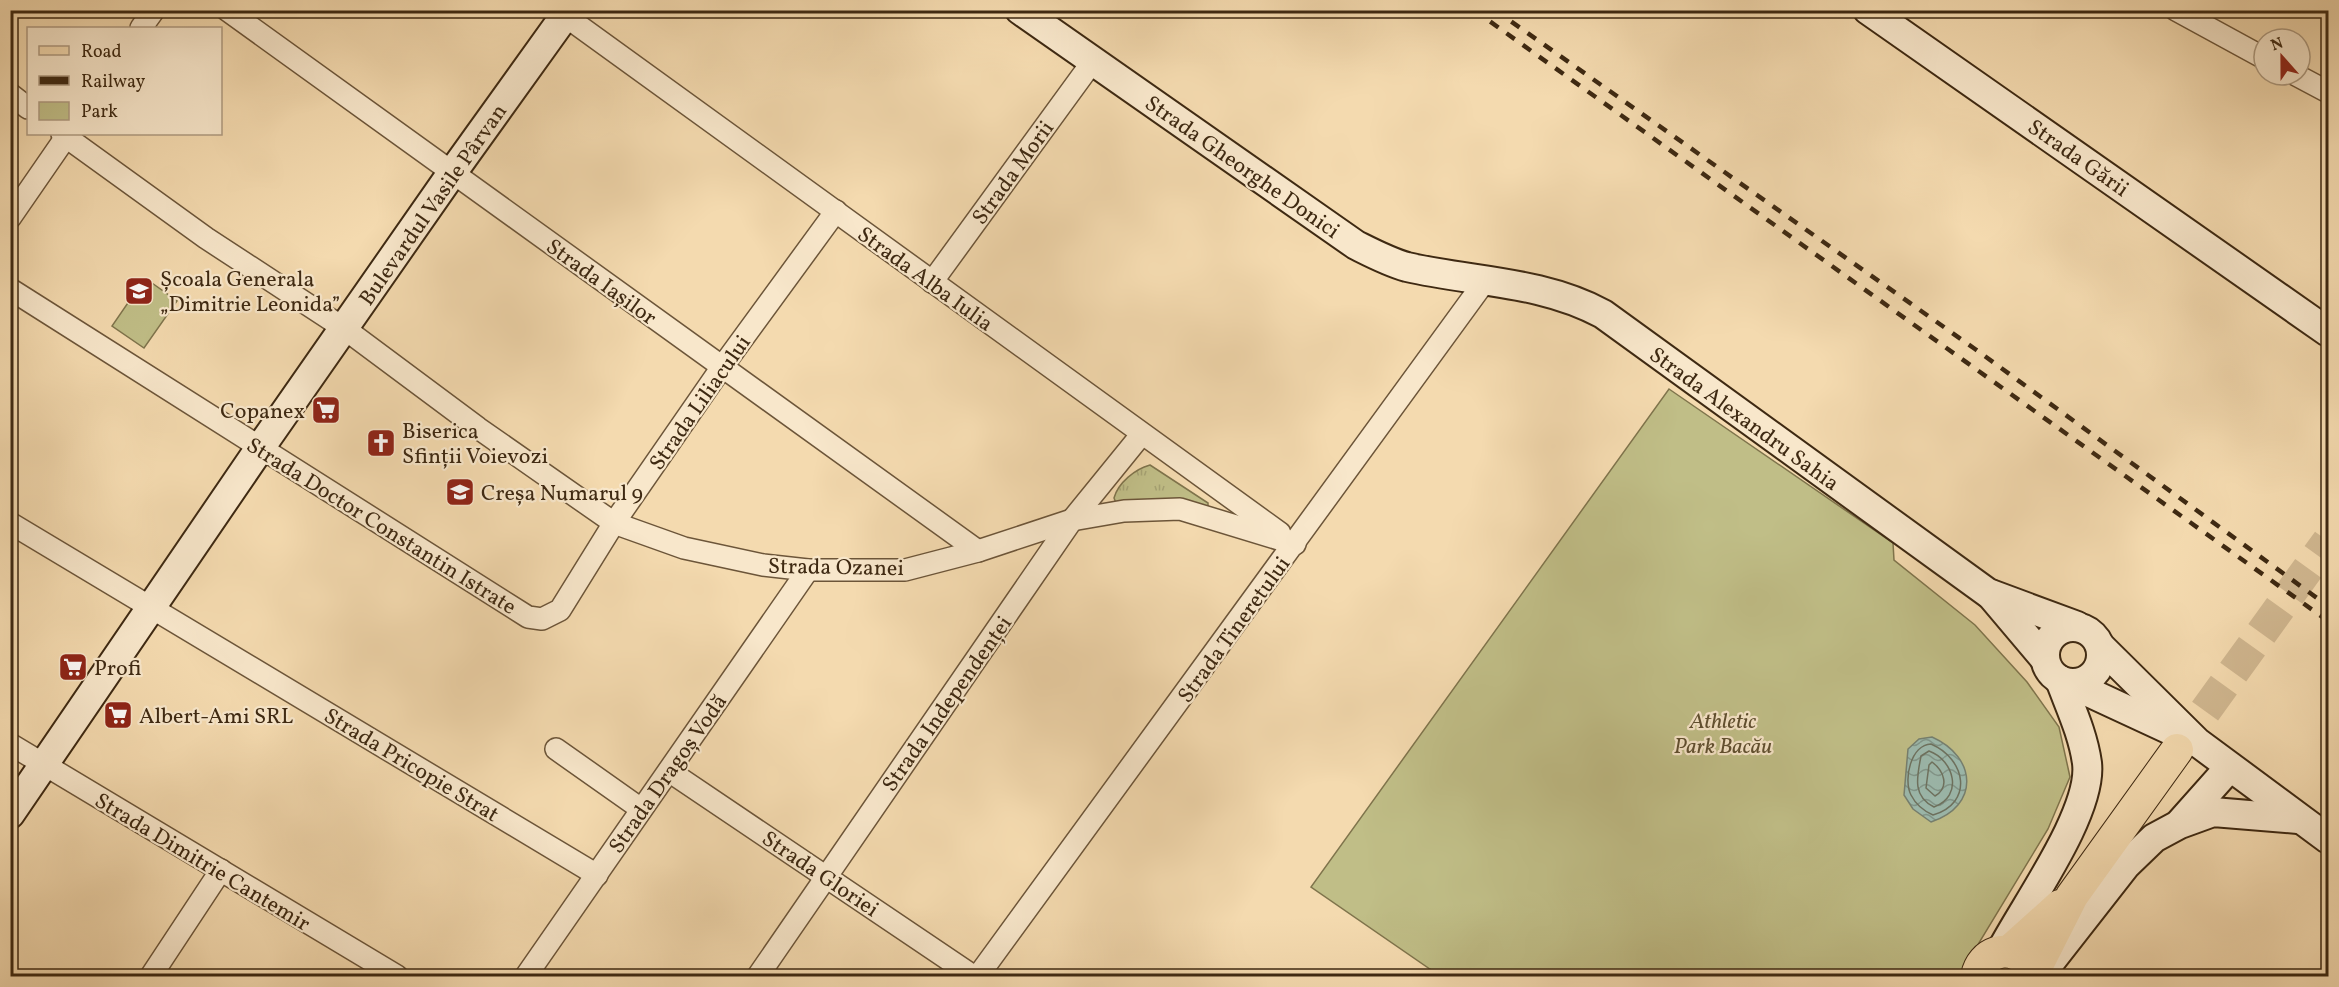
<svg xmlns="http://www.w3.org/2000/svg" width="2339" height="987" font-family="Vollkorn,serif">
	<defs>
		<pattern id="grass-tufts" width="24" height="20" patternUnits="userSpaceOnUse" patternTransform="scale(1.5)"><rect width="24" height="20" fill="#c0be87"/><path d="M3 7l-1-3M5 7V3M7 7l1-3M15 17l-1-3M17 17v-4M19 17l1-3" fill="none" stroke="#a6a374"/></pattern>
		<pattern id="water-waves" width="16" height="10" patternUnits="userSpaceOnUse" patternTransform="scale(1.5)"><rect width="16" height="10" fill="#9cbaae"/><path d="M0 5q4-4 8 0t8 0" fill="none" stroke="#81978c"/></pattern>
	</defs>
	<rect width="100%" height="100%" fill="#f4daaf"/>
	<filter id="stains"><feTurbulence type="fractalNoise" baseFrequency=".00333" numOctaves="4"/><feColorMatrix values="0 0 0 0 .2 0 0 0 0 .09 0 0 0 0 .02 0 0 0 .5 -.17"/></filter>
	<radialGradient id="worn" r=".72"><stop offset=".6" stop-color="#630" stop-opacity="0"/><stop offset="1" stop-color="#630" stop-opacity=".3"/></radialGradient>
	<path fill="url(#grass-tufts)" stroke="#7f744c" stroke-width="1.5" d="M 1150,465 L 1208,503 L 1208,506 L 1116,503 L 1114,498 C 1118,483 1135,469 1150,465 Z"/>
	<g fill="#c0be87" stroke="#7f744c" stroke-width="1.5">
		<path d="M 145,278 L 177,301 L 144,348 L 112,326 Z"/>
		<path d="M 1669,389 L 1893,543 L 1894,560 L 1975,625 L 2027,682 L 2059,727 L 2070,777 L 2048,829 L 1974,951 L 1966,976 L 1440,976 L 1311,887 Z"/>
	</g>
	<path fill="url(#water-waves)" stroke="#768070" stroke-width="1.5" d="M 1932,737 C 1977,757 1980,806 1931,822 L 1913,809 L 1904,795 L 1908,749 L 1919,739 Z"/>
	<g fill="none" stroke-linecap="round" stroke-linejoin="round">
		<g stroke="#6d7260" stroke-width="1.5">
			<path d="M 1931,744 C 1966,759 1974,803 1933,815 C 1924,811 1916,805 1911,795 C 1903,779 1911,745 1931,744 Z"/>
			<path d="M 1929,751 C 1954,760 1964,796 1934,807 C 1912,796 1917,777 1921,756 Z"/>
			<path d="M 1932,762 C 1944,771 1950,787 1935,796 L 1926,788 L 1929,765 Z"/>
		</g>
		<path stroke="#d0b790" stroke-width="32" stroke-dasharray="32 16" stroke-linecap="butt" d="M 2177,750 L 2328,541"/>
		<g stroke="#6c5539" stroke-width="24">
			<g id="street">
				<path d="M 227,10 L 978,551"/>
				<path d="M 557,10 L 1280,533"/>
				<path d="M 2176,10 L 2264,58"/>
				<path d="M 141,28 L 154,10"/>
				<path d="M 2296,75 L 2328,92"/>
				<path d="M 10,94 L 28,108"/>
				<path d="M 62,134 L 206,238 L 345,329 L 478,428 L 614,523 L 684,548 L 763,565 L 808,570 L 905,570 L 978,551 L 1072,520 L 1124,511 L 1180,509 L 1295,544"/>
				<path d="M 10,218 L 68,134"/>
				<path d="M 932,282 L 1093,61"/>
				<path d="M 10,289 L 528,617 L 542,619 L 560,610 L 614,523 L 722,367 L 836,211"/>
				<path d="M 10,523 L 597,875"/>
				<path d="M 10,744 L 397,976"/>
				<path d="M 556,749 L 641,809"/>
				<path d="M 669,771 L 973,976"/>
				<path d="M 151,976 L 221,870"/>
				<path d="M 526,976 L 808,570"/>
				<path d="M 758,976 L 1072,520 L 1141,435"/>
				<path d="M 978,976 L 1485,281"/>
			</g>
		</g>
		<g stroke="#3e2912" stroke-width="32">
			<g id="secondary">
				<path d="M 1020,10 L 1356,245 C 1372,253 1389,262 1407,267 C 1473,282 1542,281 1603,314 L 1988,593 L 2077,626"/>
				<path d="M 1868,10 L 2328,332"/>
				<path d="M 1990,594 L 2044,658"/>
				<circle cx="2073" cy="655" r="28"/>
				<path d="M 2100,646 L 2197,742 L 2328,839"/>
				<path d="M 2069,683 L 2179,734"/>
				<path d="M 10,814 L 260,448 L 452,173 L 569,10"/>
				<path d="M 2181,822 L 2229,768"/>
				<path d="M 2001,951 C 2025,905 2093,812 2087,763 C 2083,734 2070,707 2060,680"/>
				<path d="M 2040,975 L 2126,865 L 2154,838 L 2180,824 L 2213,812 L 2298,819"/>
			</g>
		</g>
		<g stroke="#3e2912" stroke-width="34">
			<g id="primary">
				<path d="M 2010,951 L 2060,906"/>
				<path d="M 2033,973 L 2072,896 L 2177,750"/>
				<path d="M 1977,976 C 1982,952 2007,944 2026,960"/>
			</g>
		</g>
		<use href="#street" stroke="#f8e7cb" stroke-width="21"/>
		<use href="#secondary" stroke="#f8e7cb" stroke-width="28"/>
		<use href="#primary" stroke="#f4daaf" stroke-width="32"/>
		<g stroke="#3e2912" stroke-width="4.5" stroke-dasharray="10 10" stroke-linecap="butt">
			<path d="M 1474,10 L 2328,621"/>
			<path d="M 1495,10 L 1975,349 L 2328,606"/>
		</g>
	</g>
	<defs>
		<g id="school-square" transform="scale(1.5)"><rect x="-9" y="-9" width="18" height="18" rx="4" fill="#8f2418" stroke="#f8e7cb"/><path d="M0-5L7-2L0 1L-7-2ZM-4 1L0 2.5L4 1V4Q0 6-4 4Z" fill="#fff"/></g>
		<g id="supermarket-square" transform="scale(1.5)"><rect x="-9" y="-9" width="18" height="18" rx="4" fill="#8f2418" stroke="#f8e7cb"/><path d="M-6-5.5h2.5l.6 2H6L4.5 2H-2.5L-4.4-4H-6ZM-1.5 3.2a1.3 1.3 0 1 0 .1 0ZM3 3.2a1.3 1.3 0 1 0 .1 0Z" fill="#fff"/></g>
		<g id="church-square" transform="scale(1.5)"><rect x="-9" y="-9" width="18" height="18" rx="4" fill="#8f2418" stroke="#f8e7cb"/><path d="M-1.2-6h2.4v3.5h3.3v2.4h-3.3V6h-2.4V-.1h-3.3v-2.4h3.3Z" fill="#fff"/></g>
	</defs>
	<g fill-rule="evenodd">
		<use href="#school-square" x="139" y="291"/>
		<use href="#supermarket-square" x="326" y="410"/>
		<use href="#church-square" x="381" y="443"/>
		<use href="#school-square" x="460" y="492"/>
		<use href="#supermarket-square" x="73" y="667"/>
		<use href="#supermarket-square" x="118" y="715"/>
	</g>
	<g text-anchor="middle" stroke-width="4.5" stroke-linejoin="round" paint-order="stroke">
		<g font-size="22" fill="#3e2912" stroke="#f8e7cb">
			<text transform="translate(2079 157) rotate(35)" y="8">Strada Gării</text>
			<text transform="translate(1243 166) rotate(35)" y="8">Strada Gheorghe Donici</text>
			<text transform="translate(1012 172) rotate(-54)" y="8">Strada Morii</text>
			<text transform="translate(432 204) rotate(-55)" y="8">Bulevardul Vasile Pârvan</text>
			<text transform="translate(926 278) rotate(36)" y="8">Strada Alba Iulia</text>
			<text transform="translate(602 281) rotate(36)" y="8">Strada Iașilor</text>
			<text transform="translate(699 402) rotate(-55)" y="8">Strada Liliacului</text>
			<text transform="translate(1745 418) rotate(36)" y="8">Strada Alexandru Sahia</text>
			<text transform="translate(382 525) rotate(32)" y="8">Strada Doctor Constantin Istrate</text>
			<text transform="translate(836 566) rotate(1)" y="8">Strada Ozanei</text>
			<text transform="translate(1233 629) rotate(-54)" y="8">Strada Tineretului</text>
			<text transform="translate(946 703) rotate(-55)" y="8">Strada Independenței</text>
			<text transform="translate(412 764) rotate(31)" y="8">Strada Pricopie Strat</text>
			<text transform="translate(667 773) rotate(-55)" y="8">Strada Dragoș Vodă</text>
			<text transform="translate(203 861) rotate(31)" y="8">Strada Dimitrie Cantemir</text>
			<text transform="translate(821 873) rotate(34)" y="8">Strada Gloriei</text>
		</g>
		<g font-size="22" fill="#3e2912" stroke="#f8e7cb" text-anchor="start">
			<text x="160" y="286">Școala Generala<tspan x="160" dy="25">„Dimitrie Leonida”</tspan></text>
			<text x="305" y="418" text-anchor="end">Copanex</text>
			<text x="402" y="438">Biserica<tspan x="402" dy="25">Sfinții Voievozi</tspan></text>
			<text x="481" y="500">Creșa Numarul 9</text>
			<text x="94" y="675">Profi</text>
			<text x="139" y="723">Albert-Ami SRL</text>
		</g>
		<g font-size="22" font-style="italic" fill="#5e4e2f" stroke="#f8e7cb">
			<text x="1723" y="728">Athletic<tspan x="1723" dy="25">Park Bacău</tspan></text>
		</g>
	</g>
	<rect width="2339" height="987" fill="none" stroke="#f4daaf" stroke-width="36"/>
	<rect x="12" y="12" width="2315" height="963" fill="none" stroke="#3e2912" stroke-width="3"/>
	<rect x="18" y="18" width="2303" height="951" fill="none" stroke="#3e2912" stroke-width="1.5"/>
	<rect x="27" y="27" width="195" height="108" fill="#f8e7cb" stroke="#ae9b81" stroke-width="1.5"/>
	<rect x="39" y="46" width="30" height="9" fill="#f4daaf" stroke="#ae9b81" stroke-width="1.5"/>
	<text x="81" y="57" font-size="18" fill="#3e2912">Road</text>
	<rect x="39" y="76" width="30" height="9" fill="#3e2912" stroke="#ae9b81" stroke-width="1.5"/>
	<text x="81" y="87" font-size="18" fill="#3e2912">Railway</text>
	<rect x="39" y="102" width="30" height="18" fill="#c0be87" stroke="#ae9b81" stroke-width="1.5"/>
	<text x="81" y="117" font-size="18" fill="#3e2912">Park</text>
	<g transform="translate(2282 57) rotate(339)"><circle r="28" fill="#f8e7cb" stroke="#ae9b81" stroke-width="1.5"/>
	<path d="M0-4.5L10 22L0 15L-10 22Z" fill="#8f2418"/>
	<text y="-9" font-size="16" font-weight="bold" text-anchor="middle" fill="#3e2912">N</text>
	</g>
	<rect width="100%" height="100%" filter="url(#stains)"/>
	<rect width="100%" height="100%" fill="url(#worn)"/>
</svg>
